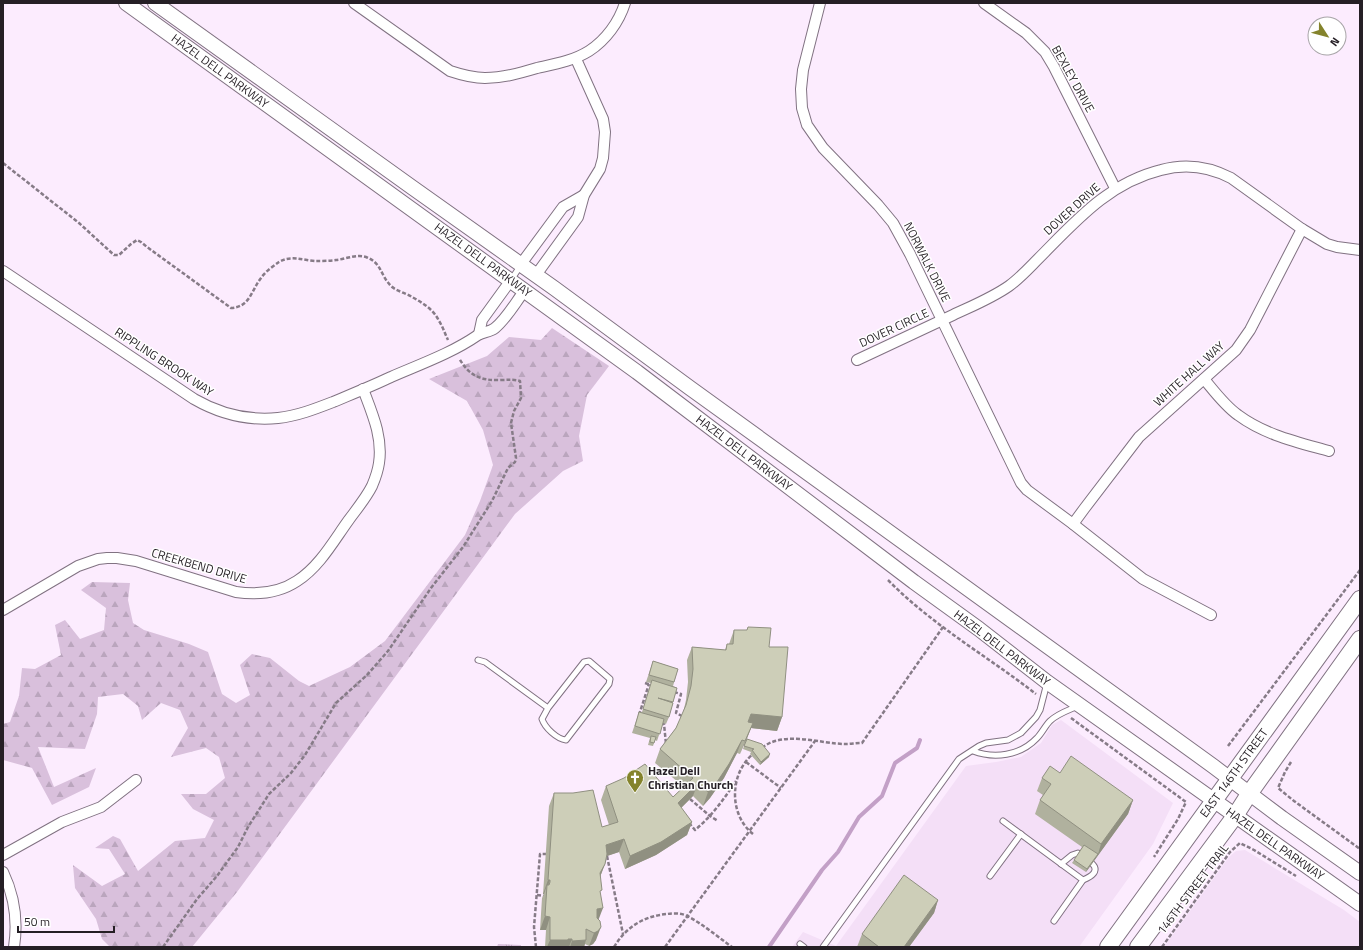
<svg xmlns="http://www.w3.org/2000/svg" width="1363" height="950" font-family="'Titillium Web',sans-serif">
	<defs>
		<pattern id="forest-firs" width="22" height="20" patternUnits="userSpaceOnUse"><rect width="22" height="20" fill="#d9c0dc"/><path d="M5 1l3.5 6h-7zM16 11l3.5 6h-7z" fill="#baa5bd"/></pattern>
		<pattern id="park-tufts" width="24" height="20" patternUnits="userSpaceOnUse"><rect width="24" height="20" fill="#d9c0dc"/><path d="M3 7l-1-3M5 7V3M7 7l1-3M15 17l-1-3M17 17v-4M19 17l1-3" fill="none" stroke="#baa5bd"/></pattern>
	</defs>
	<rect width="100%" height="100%" fill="#fcecfe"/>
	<g fill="#f4dff7">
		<path d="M 1061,720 L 1173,803 L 1153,844 L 1079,947 L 792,947 L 803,932 L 836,946 L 966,766 L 996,762 L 1021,757 L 1041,743 L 1052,725 Z"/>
		<path d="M 1245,850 L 1344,910 L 1360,922 L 1360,947 L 1164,947 L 1229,857 L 1236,851 Z"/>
	</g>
	<path fill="url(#forest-firs)" d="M 552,328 L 609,366 L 587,395 L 579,436 L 583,461 L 563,471 L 515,514 L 237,892 L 192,947 L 110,947 L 102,939 L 96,919 L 75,888 L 73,865 L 102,886 L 125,874 L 109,849 L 95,848 L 113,836 L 120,839 L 138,871 L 175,841 L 205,838 L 214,820 L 193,809 L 181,794 L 206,794 L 225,778 L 219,757 L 206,748 L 171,757 L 188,728 L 180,710 L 161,703 L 142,720 L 138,706 L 123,694 L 98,697 L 97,714 L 85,749 L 38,747 L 54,787 L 96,768 L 89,787 L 52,805 L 32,768 L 3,760 L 3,724 L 10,722 L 19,696 L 22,668 L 35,669 L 61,655 L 55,625 L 65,620 L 80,639 L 104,630 L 106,608 L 81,590 L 92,582 L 130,583 L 128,600 L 133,623 L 144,630 L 189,644 L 208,652 L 222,694 L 236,703 L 250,695 L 240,665 L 252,654 L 270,658 L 299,681 L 309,686 L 350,667 L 385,641 L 465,535 L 480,501 L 493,465 L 483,430 L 467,401 L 429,379 L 487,356 L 509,337 L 541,340 Z"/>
	<path fill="url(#park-tufts)" d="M 498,944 L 521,945 L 521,947 L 497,947 Z"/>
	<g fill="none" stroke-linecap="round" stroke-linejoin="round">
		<path stroke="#c3a0c7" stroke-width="4" d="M 769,947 L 822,870 L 838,852 L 859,817 L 882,796 L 895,763 L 917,748 L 920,740"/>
		<g stroke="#817282" stroke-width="7">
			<g id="lane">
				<path d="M 511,280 L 521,265"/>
				<path d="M 478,660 L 485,662 L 548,708 L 542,719 C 545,728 557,739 566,740 L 609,684 L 610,679 L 589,661 L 584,662 L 548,708"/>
				<path d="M 973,751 C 994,759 1020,756 1037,738 C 1042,733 1045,726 1050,721 C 1057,714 1069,710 1078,706"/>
				<path d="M 1003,821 L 1083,880 L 1054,921"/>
				<path d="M 1061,864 L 1072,855 L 1078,853 C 1090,861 1107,870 1083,880"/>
				<path d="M 990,876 L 1021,834"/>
				<path d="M 800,944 L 804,947"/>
				<path d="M 823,947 L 959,759 L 979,746 L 986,743 L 1008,740 L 1021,733 L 1036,717 L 1040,710 L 1047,683"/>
			</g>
		</g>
		<g stroke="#817282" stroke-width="12">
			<g id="street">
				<path d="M 354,3 L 450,71 C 462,75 472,78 485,78 C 503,78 520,73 537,68 C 555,64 573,61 589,51 C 606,40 619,22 625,3"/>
				<path d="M 820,3 L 803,70 L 801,89 L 802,108 L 807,125 L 823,148 L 878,205 L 893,223 L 910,254 L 1021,483 L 1027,490 L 1073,524 L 1143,579 L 1211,615"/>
				<path d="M 984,3 L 1026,33 L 1045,52 L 1054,67 L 1115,188"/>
				<path d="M 521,264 L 563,207 L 584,195"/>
				<path d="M 3,271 L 194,399 C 220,414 247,421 278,418 C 297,416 315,409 333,402 C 352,394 372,386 391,377 C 421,364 452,353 478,335 C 483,332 490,332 495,328 C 507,318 515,303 525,290"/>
				<path d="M 536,275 L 578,217 L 584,195 L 600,169 L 603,158 L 605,132 L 603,119 L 576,59"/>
				<path d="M 479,334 L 482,320 L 511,280"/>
				<path d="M 857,360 C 889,345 921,330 953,315 C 972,306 992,298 1009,286 C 1020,278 1029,268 1038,259 C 1075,222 1108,183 1161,170 C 1186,163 1208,166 1231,178 L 1302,229 L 1327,244 L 1337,247 L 1360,250"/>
				<path d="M 1204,379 C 1214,391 1225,406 1238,415 C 1265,435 1297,442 1329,451"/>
				<path d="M 1073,524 L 1084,509 L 1139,437 L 1236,350 L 1250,330 L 1302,229"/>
				<path d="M 3,610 L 78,566 L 98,559 L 107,558 L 117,558 L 136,561 L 236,592 C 257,595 279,593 297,581 C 319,567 333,542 348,521 C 356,510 366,498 372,486 C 375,479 378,470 379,463 C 383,437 372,413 363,389"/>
				<path d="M 3,855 L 62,822 L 101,807 L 136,780"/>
				<path d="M 3,872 C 14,895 18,921 14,947"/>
			</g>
		</g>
		<g stroke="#817282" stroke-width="16">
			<g id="secondary">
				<path d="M 126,3 L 637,372 L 914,582 L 979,629 L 1047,682 L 1360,904"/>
				<path d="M 155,3 L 413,188 L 554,288 L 690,388 L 1213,766 L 1282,818 L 1360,873"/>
			</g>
		</g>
		<g stroke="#817282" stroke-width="18">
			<g id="primary">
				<path d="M 1108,947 L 1360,599"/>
				<path d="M 1138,947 L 1235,816 L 1249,794 L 1360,639"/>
			</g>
		</g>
		<g stroke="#867b87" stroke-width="2.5" stroke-dasharray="4 2" stroke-linecap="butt">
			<path d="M 3,163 L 79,223 L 114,255 L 119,255 L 131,244 L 137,240 L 141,242 L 147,247 L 231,308 C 250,307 251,291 261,278 C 265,272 273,266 279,262 C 291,255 302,260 315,261 C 321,261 329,261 336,260 C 346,259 356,254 366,257 C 382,263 380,275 391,286 C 396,291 406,293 412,297 C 423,303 434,310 439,321 C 443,327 445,334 448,340"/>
			<path d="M 888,580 C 932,625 987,656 1036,694"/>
			<path d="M 645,683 L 654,686"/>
			<path d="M 674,692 L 681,694 L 676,713 L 682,716"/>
			<path d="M 639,715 L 649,684"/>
			<path d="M 1071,718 L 1186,802 L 1178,819 L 1154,857"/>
			<path d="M 661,724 L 664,724 L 666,744"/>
			<path d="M 1228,746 L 1360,570"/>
			<path d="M 762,748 C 783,730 821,744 846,744 C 851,744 856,743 862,743 L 943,627"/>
			<path d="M 746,762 L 781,788"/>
			<path d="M 1291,762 L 1285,772 L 1278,788 L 1294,801 L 1360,849"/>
			<path d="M 690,799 L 710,816 L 718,821"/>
			<path d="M 689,823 L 695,830 C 712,816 724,799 736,781"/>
			<path d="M 753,834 C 729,815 729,774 753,754"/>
			<path d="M 607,856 L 623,934"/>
			<path d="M 537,895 L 545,896"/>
			<path d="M 163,947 L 197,899 L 217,876 L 238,847 L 248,827 L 269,794 L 291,773 L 305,755 L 336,703 L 367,675 L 388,651 L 431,588 L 463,547 L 492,501 L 508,468 L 515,462 L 516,458 L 511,423 L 514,411 L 521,398 L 520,381 C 513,379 508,380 501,380 C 481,381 469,376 459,358"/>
			<path d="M 536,947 L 534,927 L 540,854 L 546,854"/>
			<path d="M 614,947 C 626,927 644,916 667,914 C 674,913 683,913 689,917 C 704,925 718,937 732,947"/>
			<path d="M 665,947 L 815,741"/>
			<path d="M 1162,947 L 1230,852 L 1240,843 L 1254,850 L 1296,876"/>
		</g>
		<use href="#lane" stroke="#fff" stroke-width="5"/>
		<use href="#street" stroke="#fff" stroke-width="10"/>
		<use href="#secondary" stroke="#fff" stroke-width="14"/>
		<use href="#primary" stroke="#fff" stroke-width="16"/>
	</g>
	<g fill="#b0b19e">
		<path d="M 748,627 L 769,647 L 782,717 L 777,731 L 751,728 L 747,739 L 769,757 L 760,765 L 750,754 L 751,752 L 743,749 L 746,740 L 740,754 L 737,753 L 724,778 L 710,798 L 703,806 L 693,796 L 681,808 L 692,822 L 687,835 L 656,855 L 625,869 L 619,852 L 607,856 L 605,864 L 600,877 L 600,894 L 596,940 L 593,944 L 589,946 L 585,944 L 584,947 L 545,947 L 546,930 L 540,930 L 542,898 L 544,894 L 543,894 L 549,806 L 554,793 L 602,827 L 609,825 L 601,800 L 606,786 L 673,797 L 684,787 L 655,763 L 660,749 L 676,728 L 683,713 L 686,700 L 688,682 L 687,660 L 692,647 L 725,650 L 727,644 L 729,644 L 734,630 L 747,630 Z"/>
		<path d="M 653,661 L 678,669 L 673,686 L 677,688 L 669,717 L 666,724 L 663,723 L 657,741 L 655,740 L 653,746 L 648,745 L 650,738 L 632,733 L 639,712 L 642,712 L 651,683 L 646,682 Z"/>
		<path d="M 1060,773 L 1133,800 L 1128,814 L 1086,872 L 1072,863 L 1074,860 L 1082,847 L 1035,814 L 1040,800 L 1043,795 L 1037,791 L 1042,778 Z"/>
		<path d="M 938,900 L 934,913 L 909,947 L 857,947 L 862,934 Z"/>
	</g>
	<g fill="#909081">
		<path d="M 751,714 L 782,717 L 777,731 L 751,728 L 740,754 L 745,741 L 746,728 Z"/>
		<path d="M 742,740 L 737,753 L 724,778 L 710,798 L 703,806 L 708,792 Z"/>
		<path d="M 770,754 L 769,757 L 760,765 L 761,762 Z"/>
		<path d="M 698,783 L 693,796 L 673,816 L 678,803 Z"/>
		<path d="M 1133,800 L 1128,814 L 1086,872 L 1087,869 L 1098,854 L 1101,844 Z"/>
		<path d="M 692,822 L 687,835 L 656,855 L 625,869 L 630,856 Z"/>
		<path d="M 624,839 L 619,852 L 601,858 L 606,845 Z"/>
		<path d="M 605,864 L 600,877 L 600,873 Z"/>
		<path d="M 548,880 L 550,880 L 547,889 L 547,885 L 544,894 L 543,894 Z"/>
		<path d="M 938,900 L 934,913 L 909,947 L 904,947 Z"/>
		<path d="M 603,908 L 598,921 L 592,922 L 597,909 Z"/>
		<path d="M 545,916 L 550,917 L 546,930 L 540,930 Z"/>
		<path d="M 601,927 L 596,940 L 593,944 L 589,946 L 594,933 Z"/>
		<path d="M 572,939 L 569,947 L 547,947 L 550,940 Z"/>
		<path d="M 586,940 L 584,947 L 570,947 L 572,941 Z"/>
	</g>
	<g fill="#cdceb8" stroke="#909081">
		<path d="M 748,627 L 771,628 L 769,647 L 788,647 L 782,717 L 751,714 L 748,722 L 753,723 L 745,741 L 742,740 L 729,764 L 715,785 L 708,792 L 698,783 L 678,803 L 692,822 L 661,842 L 630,856 L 624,839 L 606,845 L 607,854 L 605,864 L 600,873 L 602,890 L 600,891 L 603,908 L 597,909 L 597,918 L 600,921 L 601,927 L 598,931 L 594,933 L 586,929 L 586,940 L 572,941 L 572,939 L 568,939 L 568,940 L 550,940 L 550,917 L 545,916 L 547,885 L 549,885 L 550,882 L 550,880 L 548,880 L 554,793 L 573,793 L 593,790 L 602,827 L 618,822 L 606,786 L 624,778 L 645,764 L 673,797 L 693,778 L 660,749 L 676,728 L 686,705 L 691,686 L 693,669 L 692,647 L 726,650 L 727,644 L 733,644 L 734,630 L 747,630 Z"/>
		<path d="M 653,661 L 678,669 L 674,682 L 649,675 Z"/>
		<path d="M 652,680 L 677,688 L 673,702 L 658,698 L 673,703 L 669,717 L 643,709 Z"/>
		<path d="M 639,712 L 664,719 L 660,734 L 635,726 Z"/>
		<path d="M 651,736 L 656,737 L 654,743 L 650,742 Z"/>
		<path d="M 747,739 L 762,744 L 770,754 L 761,762 L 752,750 L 754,749 L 744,746 Z"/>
		<path d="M 1071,756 L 1133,800 L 1101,844 L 1040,800 L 1051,784 L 1042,778 L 1050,766 L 1060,773 Z"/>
		<path d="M 1084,845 L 1098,854 L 1087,869 L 1074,860 Z"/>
		<path d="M 904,875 L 938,900 L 904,947 L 879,947 L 862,934 Z"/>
	</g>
	<defs>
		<g id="church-pin" transform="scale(0.9)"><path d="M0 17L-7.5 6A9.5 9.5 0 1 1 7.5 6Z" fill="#84832c" stroke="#fff"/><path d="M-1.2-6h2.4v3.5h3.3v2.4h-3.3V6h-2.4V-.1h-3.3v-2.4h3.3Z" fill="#fff"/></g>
	</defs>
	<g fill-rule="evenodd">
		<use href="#church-pin" x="635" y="778"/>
	</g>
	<g text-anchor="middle" stroke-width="3" stroke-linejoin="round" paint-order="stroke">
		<g font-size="12" fill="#251f25" stroke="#fff">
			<text transform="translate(220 71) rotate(36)" y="4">HAZEL DELL PARKWAY</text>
			<text transform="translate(1073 79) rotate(61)" y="4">BEXLEY DRIVE</text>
			<text transform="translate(1072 209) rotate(-42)" y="4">DOVER DRIVE</text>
			<text transform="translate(483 260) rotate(36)" y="4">HAZEL DELL PARKWAY</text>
			<text transform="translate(927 262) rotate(63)" y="4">NORWALK DRIVE</text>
			<text transform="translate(894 328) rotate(-25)" y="4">DOVER CIRCLE</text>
			<text transform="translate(164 362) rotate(33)" y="4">RIPPLING BROOK WAY</text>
			<text transform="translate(1189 374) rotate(-42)" y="4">WHITE HALL WAY</text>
			<text transform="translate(744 453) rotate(37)" y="4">HAZEL DELL PARKWAY</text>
			<text transform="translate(199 566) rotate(16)" y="4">CREEKBEND DRIVE</text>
			<text transform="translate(1002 648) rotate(37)" y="4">HAZEL DELL PARKWAY</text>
			<text transform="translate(1234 773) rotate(-54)" y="4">EAST 146TH STREET</text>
			<text transform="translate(1275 844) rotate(35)" y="4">HAZEL DELL PARKWAY</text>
			<text transform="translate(1193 889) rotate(-53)" y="4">146TH STREET TRAIL</text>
		</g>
		<g font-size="12" font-weight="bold" fill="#251f25" stroke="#fff" text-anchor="start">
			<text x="648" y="775">Hazel Dell<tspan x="648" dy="14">Christian Church</tspan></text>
		</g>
	</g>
	<rect width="1363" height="950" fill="none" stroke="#251f25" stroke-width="8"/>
	<g transform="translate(1327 36) rotate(126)"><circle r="19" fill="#ffffff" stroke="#a8a5a8"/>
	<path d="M0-3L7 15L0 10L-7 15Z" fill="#84832c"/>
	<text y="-6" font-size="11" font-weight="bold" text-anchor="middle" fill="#251f25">N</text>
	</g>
	<path d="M18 926v6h96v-6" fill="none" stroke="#251f25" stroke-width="2"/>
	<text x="24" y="926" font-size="12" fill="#251f25" stroke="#ffffff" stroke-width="3" paint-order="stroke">50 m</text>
</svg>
